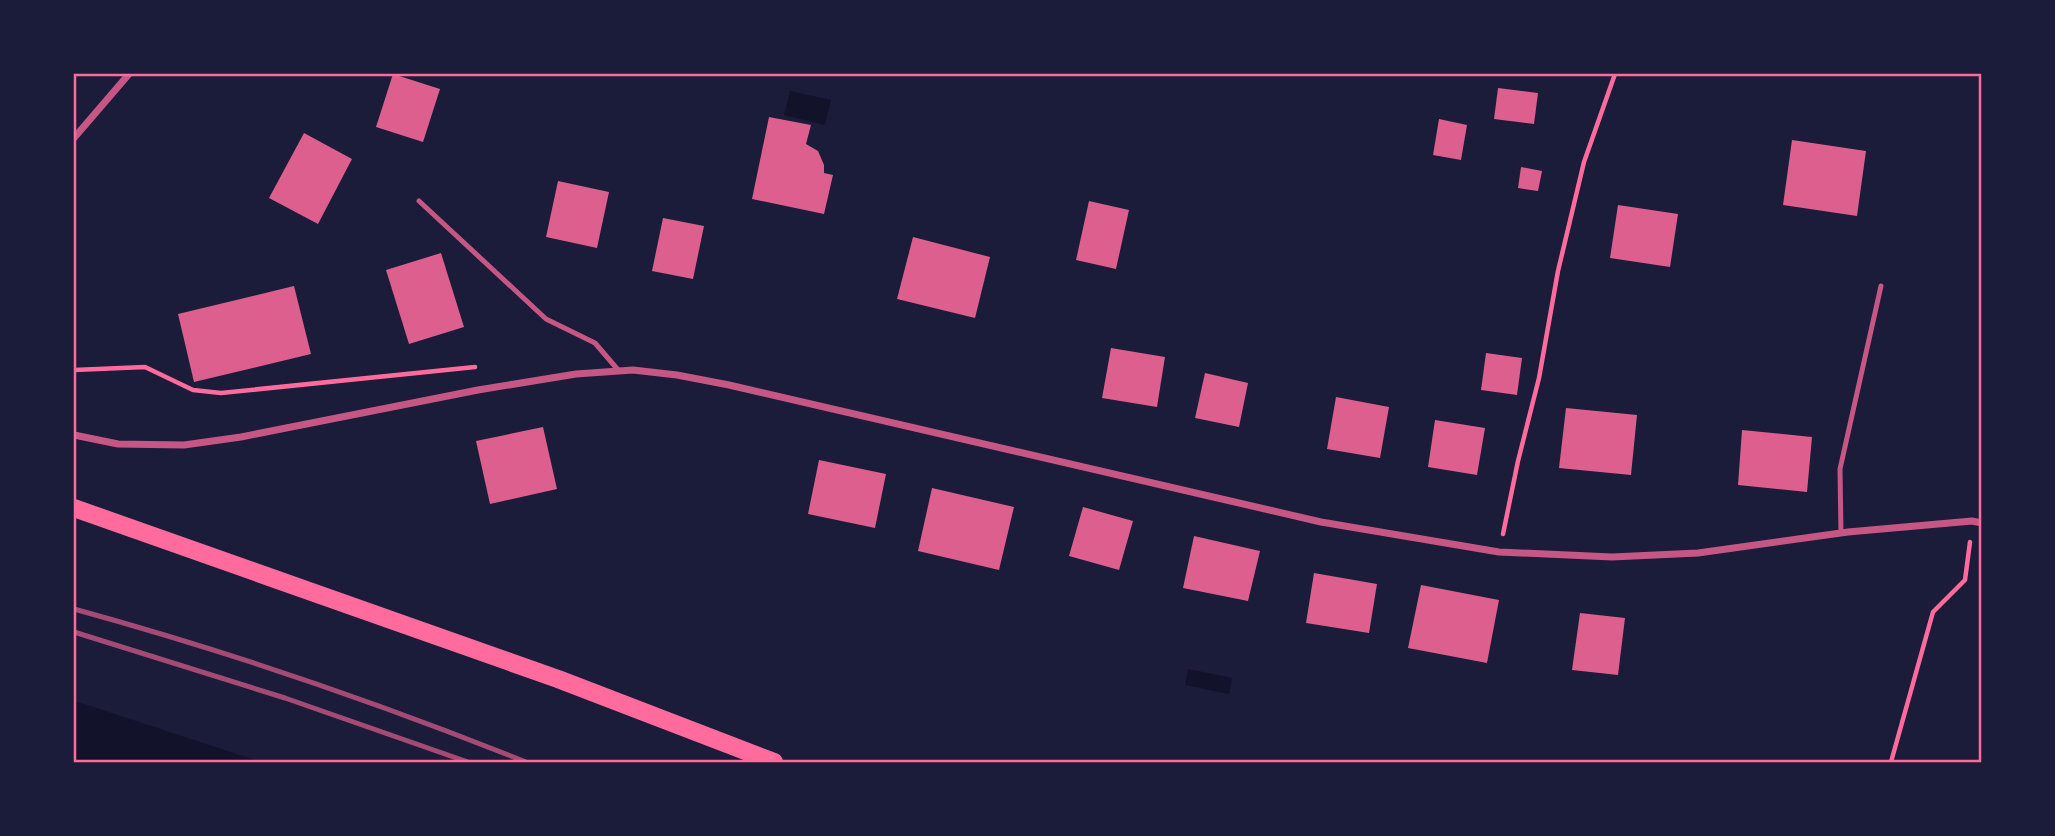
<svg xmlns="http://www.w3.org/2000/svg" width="2055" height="836" font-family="'Archivo Narrow',sans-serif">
	<rect width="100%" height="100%" fill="#1b1b3a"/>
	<g fill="#12122b">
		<path d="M 790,91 L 831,100 L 825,125 L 784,115 Z"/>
		<path d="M 1188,669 L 1232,678 L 1229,694 L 1185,685 Z"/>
		<path d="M 74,702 L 81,703 L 261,762 L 74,762 Z"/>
	</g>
	<g fill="#dd5f8e">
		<path d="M 393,74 L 440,89 L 423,142 L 376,127 Z"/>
		<path d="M 1498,88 L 1538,93 L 1534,124 L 1494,119 Z"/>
		<path d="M 769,117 L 811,125 L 806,144 L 818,151 L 824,165 L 824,173 L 833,175 L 824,214 L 752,199 Z"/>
		<path d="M 1439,119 L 1467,125 L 1461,160 L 1433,155 Z"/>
		<path d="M 304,133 L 352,159 L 318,224 L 269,198 Z"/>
		<path d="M 1792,140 L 1866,151 L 1857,216 L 1783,205 Z"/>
		<path d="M 1521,167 L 1542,171 L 1538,191 L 1518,188 Z"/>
		<path d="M 558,181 L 609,192 L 597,248 L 546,237 Z"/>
		<path d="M 1089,201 L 1129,210 L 1116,269 L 1076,260 Z"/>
		<path d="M 1618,205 L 1678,214 L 1670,267 L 1610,258 Z"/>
		<path d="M 663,218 L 704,226 L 693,279 L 652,271 Z"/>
		<path d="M 913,237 L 990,257 L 975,318 L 897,299 Z"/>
		<path d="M 441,253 L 464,327 L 409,344 L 386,270 Z"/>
		<path d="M 294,286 L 311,354 L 194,382 L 178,314 Z"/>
		<path d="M 1111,348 L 1165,357 L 1157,407 L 1102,398 Z"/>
		<path d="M 1486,353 L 1522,358 L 1517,395 L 1481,390 Z"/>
		<path d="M 1205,373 L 1248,383 L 1239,427 L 1195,418 Z"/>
		<path d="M 1336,397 L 1389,407 L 1380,458 L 1327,449 Z"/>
		<path d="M 1566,408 L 1637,415 L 1631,475 L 1559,468 Z"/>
		<path d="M 1435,420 L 1485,428 L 1477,475 L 1428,467 Z"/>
		<path d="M 543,427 L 557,489 L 490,504 L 476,441 Z"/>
		<path d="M 1742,430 L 1812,437 L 1807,492 L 1738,485 Z"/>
		<path d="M 819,460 L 886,474 L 875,528 L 808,514 Z"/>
		<path d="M 932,488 L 1014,507 L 999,570 L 918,551 Z"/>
		<path d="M 1083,507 L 1133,521 L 1119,570 L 1069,556 Z"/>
		<path d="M 1194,536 L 1260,551 L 1248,601 L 1183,588 Z"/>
		<path d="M 1314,573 L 1377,584 L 1369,633 L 1306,623 Z"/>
		<path d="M 1421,585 L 1499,600 L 1487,663 L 1408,648 Z"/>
		<path d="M 1580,613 L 1625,618 L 1618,675 L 1572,670 Z"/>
	</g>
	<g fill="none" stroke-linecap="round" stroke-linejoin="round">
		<g stroke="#ff6b9d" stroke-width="4.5">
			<path d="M 74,370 L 145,367 L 193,390 L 221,393 L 475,367"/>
			<path d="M 1503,534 L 1518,461 L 1539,378 L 1558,271 L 1584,162 L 1615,74"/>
			<path d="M 1891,762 L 1933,612 L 1965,580 L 1970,542"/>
		</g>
		<g stroke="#c65784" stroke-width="5">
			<path d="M 419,201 L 546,319 L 595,343 L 619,371"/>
			<path d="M 1841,533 L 1840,469 L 1881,286"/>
		</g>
		<g stroke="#c65784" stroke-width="7">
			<path d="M 74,138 L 129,74"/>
			<path d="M 74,435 L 118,444 L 184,445 L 241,437 L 478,390 L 576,374 L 633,370 L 677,375 L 729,385 L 1321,522 L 1499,552 L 1612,557 L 1698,553 L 1848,532 L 1972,521 L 1982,523"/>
		</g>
		<path stroke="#ff6b9d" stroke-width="18" d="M 74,508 L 558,679 L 774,762"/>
		<g stroke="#a44b75" stroke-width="5">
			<path d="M 74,609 C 227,651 379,703 526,762"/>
			<path d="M 74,632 L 285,698 L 468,762"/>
		</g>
	</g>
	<rect width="2055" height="836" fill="none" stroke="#1b1b3a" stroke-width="150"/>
	<rect x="75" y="75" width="1905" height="686" fill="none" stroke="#ff6b9d" stroke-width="2.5"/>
</svg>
